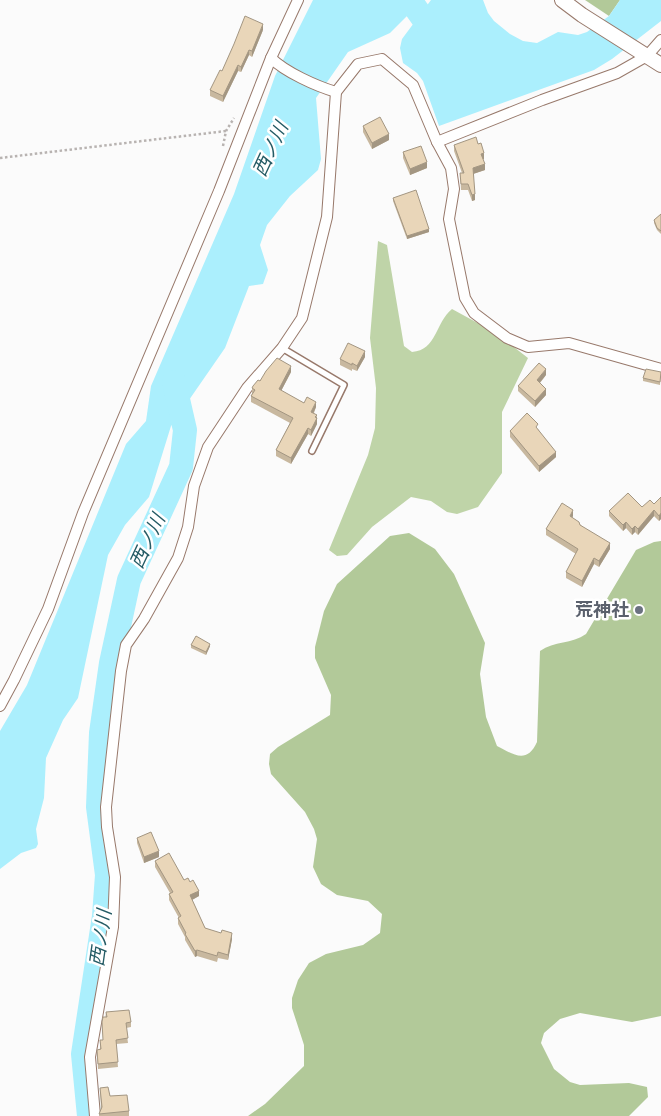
<svg xmlns="http://www.w3.org/2000/svg" width="661" height="1116" font-family="'DM Sans','Noto Sans JP',sans-serif">
	<rect width="100%" height="100%" fill="#fbfbfb"/>
	<path fill="#bfd4a8" d="M 378,241 L 387,245 L 404,346 L 412,352 C 437,350 435,323 452,309 L 496,333 L 528,358 L 502,412 L 502,473 L 478,507 L 457,514 L 447,512 L 431,501 L 411,497 L 372,527 L 347,555 L 337,556 L 329,550 L 368,455 L 375,428 L 376,388 L 370,338 Z"/>
	<g fill="#b2c999">
		<path d="M 585,0 L 620,0 L 609,16 Z"/>
		<path d="M 409,533 L 435,549 L 454,574 L 485,643 L 480,674 L 486,717 L 497,746 C 514,755 527,764 537,742 L 540,651 C 554,641 572,644 586,634 L 636,550 L 654,542 L 661,541 L 661,1016 L 632,1022 L 580,1013 L 560,1019 L 544,1033 L 541,1043 L 554,1069 L 570,1082 L 580,1085 L 629,1083 L 647,1087 L 648,1097 L 629,1116 L 248,1116 L 265,1104 L 304,1066 L 304,1045 L 292,1008 L 292,998 L 298,980 L 309,963 L 326,954 L 363,945 L 380,933 L 382,914 L 368,901 L 337,895 L 321,884 L 313,867 L 317,839 L 314,829 L 305,812 L 271,774 L 269,764 L 270,754 L 278,747 L 330,715 L 331,695 L 315,658 L 315,647 L 324,611 L 337,584 L 390,536 Z"/>
	</g>
	<g fill="#abeffd">
		<path d="M 313,0 L 419,0 L 409,14 L 390,33 L 348,52 L 316,98 L 321,159 L 318,170 L 290,196 L 267,225 L 260,245 L 268,270 L 263,284 L 249,286 L 225,348 L 171,426 L 149,497 L 125,525 L 108,555 L 78,698 L 63,720 L 46,758 L 44,798 L 36,829 L 38,844 L 36,848 L 21,853 L 0,869 L 0,731 L 27,685 L 126,444 L 146,421 L 151,386 L 234,194 L 275,76 Z"/>
		<path d="M 431,0 L 483,0 L 488,13 L 494,21 L 510,34 L 523,41 L 537,43 L 558,32 L 578,35 L 587,32 L 609,16 L 620,0 L 661,0 L 661,21 L 612,59 L 594,70 L 439,126 L 423,81 L 417,73 L 403,63 L 400,48 L 402,39 Z"/>
	</g>
	<g fill="none" stroke-linecap="round" stroke-linejoin="round">
		<g stroke="#abeffd" stroke-width="24">
			<path d="M 410,0 L 439,41"/>
			<path d="M 89,1116 L 83,1054 L 104,916 L 107,875 L 98,807 L 101,733 L 111,663 L 129,580 L 181,467 L 185,430 L 174,382"/>
		</g>
		<g stroke="#98796b" stroke-width="8">
			<path id="service" d="M 282,348 L 344,385 L 312,451"/>
		</g>
		<g stroke="#98796b" stroke-width="12">
			<g id="minor">
				<path d="M 298,0 L 271,58 C 285,72 316,86 336,92 L 358,64 L 382,59 L 413,85 L 437,142 L 451,168 L 454,189 L 449,219 L 465,298 L 474,313 L 507,338 L 528,347 L 569,343 L 661,369"/>
				<path d="M 437,142 L 542,100 L 617,73 L 647,56 L 661,40"/>
				<path d="M 0,706 L 14,680 L 48,609 L 83,513 L 219,191 L 271,58"/>
				<path d="M 95,1116 L 90,1057 L 113,927 L 115,877 L 107,827 L 106,807 L 121,671 L 126,645 L 144,619 L 178,558 L 188,527 L 194,486 L 208,447 L 247,388 L 282,348 L 302,318 L 327,217 L 336,92"/>
			</g>
		</g>
		<g stroke="#98796b" stroke-width="16">
			<path id="secondary" d="M 562,0 L 582,15 L 661,65"/>
		</g>
		<g stroke="#b8b3b1" stroke-width="2.5" stroke-dasharray="2.5 2.5" stroke-linecap="butt">
			<path d="M 223,146 L 226,131 L 234,118"/>
			<path d="M 0,158 L 226,131"/>
		</g>
		<use href="#service" stroke="#fff" stroke-width="5"/>
		<use href="#minor" stroke="#fff" stroke-width="10"/>
		<use href="#secondary" stroke="#fff" stroke-width="14"/>
	</g>
	<g fill="#c8b89f">
		<path d="M 263,30 L 252,57 L 249,55 L 241,72 L 238,71 L 223,102 L 210,96 L 210,90 L 222,71 Z"/>
		<path d="M 363,126 L 389,140 L 372,149 L 363,132 Z"/>
		<path d="M 454,145 L 484,159 L 483,159 L 485,170 L 473,174 L 475,200 L 472,201 L 468,190 L 461,190 L 460,173 L 462,173 L 454,151 Z"/>
		<path d="M 403,152 L 427,168 L 410,175 L 403,158 Z"/>
		<path d="M 393,198 L 429,232 L 407,239 L 393,201 Z"/>
		<path d="M 661,214 L 661,234 L 657,230 L 654,223 L 654,220 Z"/>
		<path d="M 365,357 L 357,371 L 352,369 L 352,371 L 340,365 L 340,359 Z"/>
		<path d="M 291,372 L 281,391 L 304,403 L 316,407 L 314,413 L 317,418 L 317,424 L 311,436 L 308,434 L 291,464 L 276,456 L 276,450 L 290,423 L 251,402 L 251,396 L 252,394 L 252,388 Z"/>
		<path d="M 661,372 L 660,385 L 643,381 L 643,378 Z"/>
		<path d="M 546,375 L 540,383 L 546,395 L 535,407 L 518,391 L 518,386 Z"/>
		<path d="M 538,429 L 556,457 L 539,472 L 510,437 L 510,431 Z"/>
		<path d="M 661,497 L 661,519 L 659,521 L 654,516 L 638,535 L 635,532 L 632,535 L 626,528 L 623,531 L 609,516 L 609,511 L 642,507 L 654,504 Z"/>
		<path d="M 573,516 L 572,518 L 610,549 L 599,567 L 594,564 L 582,587 L 566,578 L 566,572 L 576,554 L 546,535 L 546,529 Z"/>
		<path d="M 191,645 L 210,646 L 206,655 L 191,648 Z"/>
		<path d="M 137,838 L 159,857 L 144,863 L 137,843 Z"/>
		<path d="M 155,861 L 184,880 L 199,896 L 192,900 L 205,928 L 232,939 L 228,960 L 218,958 L 217,962 L 197,956 L 195,957 L 185,940 L 185,937 L 178,924 L 178,918 L 179,918 L 169,900 L 169,894 L 170,893 L 155,867 Z"/>
		<path d="M 106,1012 L 131,1022 L 131,1027 L 126,1028 L 128,1043 L 116,1044 L 118,1067 L 98,1069 L 97,1052 L 100,1049 L 100,1040 L 103,1040 Z"/>
		<path d="M 100,1088 L 110,1096 L 129,1111 L 129,1116 L 99,1116 L 99,1114 L 101,1109 Z"/>
	</g>
	<g fill="#a39682">
		<path d="M 263,24 L 263,30 L 252,57 L 252,51 Z"/>
		<path d="M 249,50 L 249,55 L 241,72 L 241,67 Z"/>
		<path d="M 238,65 L 238,71 L 223,102 L 223,96 Z"/>
		<path d="M 389,134 L 389,140 L 372,149 L 372,143 Z"/>
		<path d="M 484,153 L 484,159 L 481,160 L 481,154 Z"/>
		<path d="M 427,162 L 427,168 L 410,175 L 410,169 Z"/>
		<path d="M 485,164 L 485,170 L 473,174 L 473,168 Z"/>
		<path d="M 475,194 L 475,200 L 472,201 L 472,195 Z"/>
		<path d="M 429,229 L 429,232 L 407,239 L 407,236 Z"/>
		<path d="M 365,351 L 365,357 L 357,371 L 357,366 Z"/>
		<path d="M 291,366 L 291,372 L 279,395 L 279,389 Z"/>
		<path d="M 546,369 L 546,375 L 537,386 L 537,380 Z"/>
		<path d="M 546,389 L 546,395 L 535,407 L 535,401 Z"/>
		<path d="M 316,402 L 316,407 L 311,418 L 311,412 Z"/>
		<path d="M 317,415 L 317,424 L 311,436 L 311,430 Z"/>
		<path d="M 308,428 L 308,434 L 291,464 L 291,458 Z"/>
		<path d="M 556,452 L 556,457 L 539,472 L 539,466 Z"/>
		<path d="M 573,510 L 573,516 L 570,522 L 570,516 Z"/>
		<path d="M 654,510 L 654,516 L 638,535 L 638,529 Z"/>
		<path d="M 661,513 L 661,519 L 659,521 L 659,516 Z"/>
		<path d="M 626,522 L 626,528 L 623,531 L 623,525 Z"/>
		<path d="M 635,526 L 635,532 L 632,535 L 632,529 Z"/>
		<path d="M 610,543 L 610,549 L 599,567 L 599,561 Z"/>
		<path d="M 594,558 L 594,564 L 582,587 L 582,581 Z"/>
		<path d="M 210,644 L 210,646 L 206,655 L 206,652 Z"/>
		<path d="M 159,851 L 159,857 L 144,863 L 144,857 Z"/>
		<path d="M 199,891 L 199,896 L 190,901 L 190,895 Z"/>
		<path d="M 232,933 L 232,939 L 228,960 L 228,955 Z"/>
		<path d="M 197,950 L 197,956 L 195,957 L 195,951 Z"/>
	</g>
	<g fill="#e9d6b9" stroke="#a39682">
		<path d="M 245,16 L 263,24 L 252,51 L 249,50 L 241,67 L 238,65 L 223,96 L 210,90 L 220,70 L 222,71 L 234,44 Z"/>
		<path d="M 380,117 L 389,134 L 372,143 L 363,126 Z"/>
		<path d="M 476,137 L 478,144 L 481,143 L 484,153 L 481,154 L 485,164 L 473,168 L 475,194 L 472,195 L 468,184 L 461,184 L 460,173 L 464,173 L 454,145 Z"/>
		<path d="M 421,146 L 427,162 L 410,169 L 403,152 Z"/>
		<path d="M 416,190 L 429,229 L 407,236 L 393,198 Z"/>
		<path d="M 661,214 L 661,231 L 657,228 L 654,220 Z"/>
		<path d="M 348,343 L 365,351 L 357,366 L 352,363 L 352,365 L 340,359 Z"/>
		<path d="M 277,358 L 291,366 L 279,389 L 304,403 L 307,397 L 316,402 L 311,412 L 317,415 L 315,417 L 317,418 L 311,430 L 308,428 L 291,458 L 276,450 L 293,418 L 251,396 L 255,390 L 252,388 L 253,386 L 258,380 L 260,381 L 266,371 Z"/>
		<path d="M 539,363 L 546,369 L 537,380 L 546,389 L 535,401 L 518,386 Z"/>
		<path d="M 646,369 L 661,372 L 660,382 L 643,378 Z"/>
		<path d="M 527,413 L 538,424 L 536,427 L 556,452 L 539,466 L 510,431 Z"/>
		<path d="M 628,493 L 642,507 L 650,500 L 654,504 L 661,497 L 661,513 L 659,516 L 654,510 L 638,529 L 635,526 L 632,529 L 626,522 L 623,525 L 609,511 Z"/>
		<path d="M 562,503 L 573,510 L 570,516 L 579,522 L 580,525 L 610,543 L 599,561 L 594,558 L 582,581 L 566,572 L 578,549 L 546,529 Z"/>
		<path d="M 196,636 L 210,644 L 206,652 L 191,645 Z"/>
		<path d="M 151,832 L 159,851 L 144,857 L 137,838 Z"/>
		<path d="M 169,853 L 184,880 L 188,878 L 190,882 L 193,880 L 199,891 L 190,895 L 205,928 L 221,933 L 222,930 L 232,933 L 228,955 L 218,952 L 217,956 L 197,950 L 195,951 L 185,934 L 186,933 L 178,918 L 181,916 L 169,894 L 173,892 L 155,861 Z"/>
		<path d="M 129,1010 L 131,1022 L 126,1023 L 128,1038 L 116,1040 L 118,1062 L 98,1064 L 97,1050 L 101,1049 L 100,1040 L 103,1040 L 102,1022 L 103,1017 L 107,1017 L 106,1012 Z"/>
		<path d="M 108,1087 L 110,1096 L 127,1095 L 129,1111 L 99,1114 L 102,1107 L 100,1088 Z"/>
	</g>
	<circle fill="#6b7280" stroke="#fff" stroke-width="2" cx="639" cy="610" r="5"/>
	<g text-anchor="middle" stroke-width="5" stroke-linejoin="round" paint-order="stroke">
		<g font-size="18" font-weight="bold" fill="#5b616d" stroke="#fff" text-anchor="end">
			<text x="629" y="616">荒神社</text>
		</g>
		<g font-size="19" font-style="italic" fill="#245b65" stroke="#fff">
			<text transform="translate(270 149) rotate(-65)" y="7">西ノ川</text>
			<text transform="translate(147 541) rotate(-65)" y="7">西ノ川</text>
			<text transform="translate(100 938) rotate(-82)" y="7">西ノ川</text>
		</g>
	</g>
</svg>
